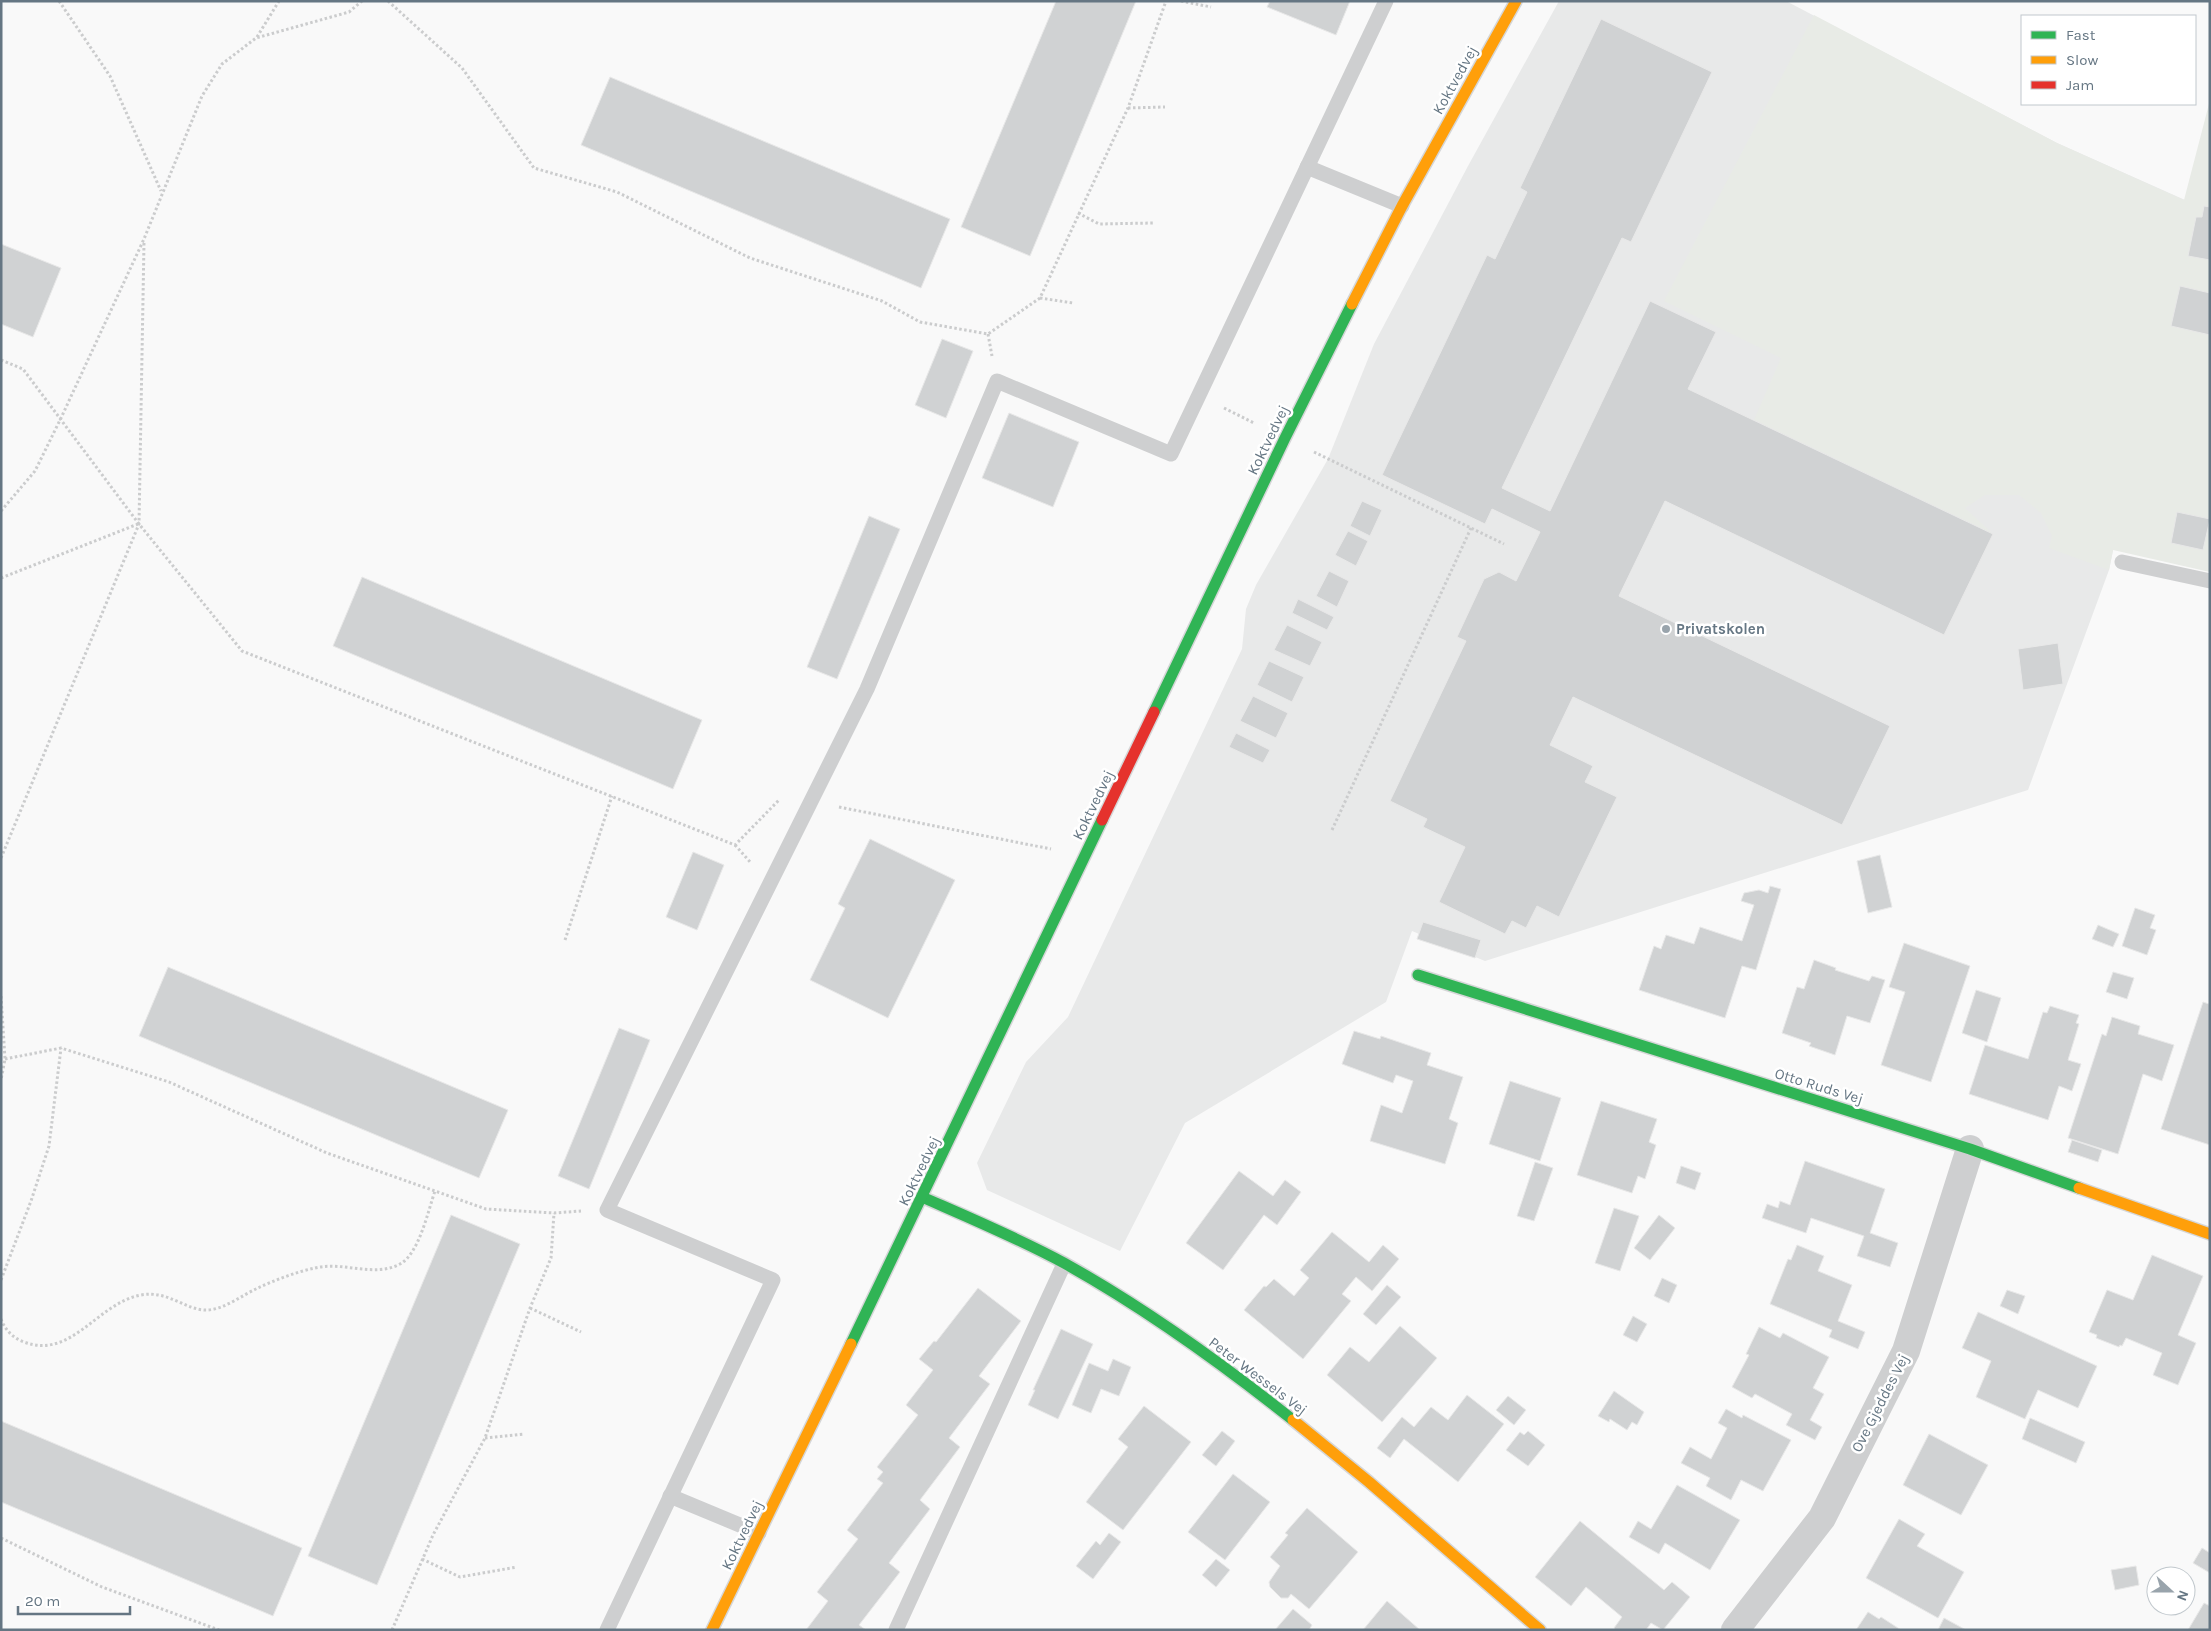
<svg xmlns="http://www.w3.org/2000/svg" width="2211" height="1631" font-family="Karla,sans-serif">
	<rect width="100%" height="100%" fill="#f9f9f9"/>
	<path fill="#e8e9e9" d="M 1559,1 L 1786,1 L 2057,143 L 2185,200 L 2109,570 L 2028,790 L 1485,961 L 1412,931 L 1386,1002 L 1185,1123 L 1120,1251 L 987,1190 L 977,1163 L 1026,1062 L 1068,1017 L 1242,649 L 1246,609 L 1256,585 L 1328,459 L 1374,344 L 1468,166 Z"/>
	<path fill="#e8ebe6" d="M 1814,15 L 2057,143 L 2184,200 L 2210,100 L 2210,572 L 2113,550 L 2109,570 L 2049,548 L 2052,536 L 2041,513 L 2019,495 L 1985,495 L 1965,508 L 1993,534 L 1754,420 L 1781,358 L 1664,301 Z"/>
	<g fill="#d0d2d3" stroke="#e8e8e8">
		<path d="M 1056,1 L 1136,1 L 1030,256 L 961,227 Z"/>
		<path d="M 1270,1 L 1350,1 L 1336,35 L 1267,7 Z"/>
		<path d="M 1601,19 L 1712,72 L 1631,242 L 1622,238 L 1502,488 L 1550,511 L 1650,301 L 1716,332 L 1688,389 L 1993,534 L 1944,635 L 1665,501 L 1619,596 L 1890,726 L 1842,825 L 1573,697 L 1550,745 L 1593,766 L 1585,782 L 1617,797 L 1559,917 L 1537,906 L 1526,928 L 1512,921 L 1505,934 L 1439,902 L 1465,847 L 1423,827 L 1427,819 L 1390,801 L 1466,641 L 1457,637 L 1484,579 L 1499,572 L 1516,581 L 1540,532 L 1492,509 L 1485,524 L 1382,475 L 1487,255 L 1495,259 L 1527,192 L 1520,188 Z"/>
		<path d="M 610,77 L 950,219 L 921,288 L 581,145 Z"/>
		<path d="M 2204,206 L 2210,207 L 2210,260 L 2188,256 L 2196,217 L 2202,217 Z"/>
		<path d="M 1,244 L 61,268 L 33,337 L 1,324 Z"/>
		<path d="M 2180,286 L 2210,293 L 2210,335 L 2171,326 Z"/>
		<path d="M 942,339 L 973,351 L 946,418 L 915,405 Z"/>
		<path d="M 1009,413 L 1079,442 L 1053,507 L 982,478 Z"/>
		<path d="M 1362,501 L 1382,510 L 1370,536 L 1350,526 Z"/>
		<path d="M 2177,512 L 2210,519 L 2203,550 L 2171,543 Z"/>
		<path d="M 869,516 L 900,529 L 837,679 L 807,667 Z"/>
		<path d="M 1348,531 L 1368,541 L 1356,566 L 1335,555 Z"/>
		<path d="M 1329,571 L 1349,581 L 1337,607 L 1316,596 Z"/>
		<path d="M 362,577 L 702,720 L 673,789 L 333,646 Z"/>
		<path d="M 1298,599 L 1334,617 L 1327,630 L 1292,613 Z"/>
		<path d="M 1287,625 L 1322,642 L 1310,666 L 1274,650 Z"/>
		<path d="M 2058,643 L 2063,684 L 2023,690 L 2018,649 Z"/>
		<path d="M 1269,661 L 1304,677 L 1292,702 L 1257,685 Z"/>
		<path d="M 1253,696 L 1288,713 L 1276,738 L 1240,721 Z"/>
		<path d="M 1236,733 L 1270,750 L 1263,763 L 1229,747 Z"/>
		<path d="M 870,839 L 955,880 L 888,1018 L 810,980 L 845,908 L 838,904 Z"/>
		<path d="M 693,852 L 724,865 L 697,930 L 666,917 Z"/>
		<path d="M 1880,855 L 1892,907 L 1868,913 L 1857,861 Z"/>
		<path d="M 1770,886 L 1781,889 L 1756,970 L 1742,966 L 1725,1018 L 1639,990 L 1654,946 L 1661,949 L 1666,935 L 1694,944 L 1700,927 L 1742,941 L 1754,905 L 1741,901 L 1744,893 L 1759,890 L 1768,893 Z"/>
		<path d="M 2135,908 L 2155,915 L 2150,928 L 2156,930 L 2147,955 L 2122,946 Z"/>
		<path d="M 1423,922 L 1481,940 L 1475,958 L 1417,939 Z"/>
		<path d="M 2098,925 L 2119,934 L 2113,947 L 2092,939 Z"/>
		<path d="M 1904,943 L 1970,966 L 1931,1082 L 1881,1065 L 1905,992 L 1889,987 Z"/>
		<path d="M 1814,960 L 1836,968 L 1835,970 L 1869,981 L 1872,976 L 1885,980 L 1870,1023 L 1847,1016 L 1835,1055 L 1809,1046 L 1811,1043 L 1782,1033 L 1797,987 L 1804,989 Z"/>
		<path d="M 168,967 L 508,1110 L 479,1178 L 139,1036 Z"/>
		<path d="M 2113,972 L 2134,978 L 2127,999 L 2106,992 Z"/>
		<path d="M 1976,990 L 2001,998 L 1987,1042 L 1962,1033 Z"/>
		<path d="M 2210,1001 L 2210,1145 L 2161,1129 L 2203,1002 L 2209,1004 Z"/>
		<path d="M 2050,1006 L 2079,1015 L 2076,1023 L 2079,1024 L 2068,1060 L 2081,1064 L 2072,1091 L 2059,1086 L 2048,1120 L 1969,1094 L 1985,1045 L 2028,1059 L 2043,1012 L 2047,1013 Z"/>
		<path d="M 2112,1017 L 2140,1026 L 2138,1034 L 2174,1045 L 2162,1081 L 2143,1074 L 2118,1154 L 2068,1138 L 2102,1034 L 2106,1036 Z"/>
		<path d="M 619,1028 L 650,1040 L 589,1189 L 558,1176 Z"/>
		<path d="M 1354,1031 L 1380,1039 L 1381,1036 L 1431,1053 L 1427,1065 L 1463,1077 L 1449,1119 L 1458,1123 L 1445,1164 L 1370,1141 L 1381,1105 L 1402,1113 L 1413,1081 L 1396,1075 L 1393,1083 L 1342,1064 Z"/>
		<path d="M 1510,1081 L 1561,1098 L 1540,1161 L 1489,1144 Z"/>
		<path d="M 1601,1101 L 1657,1119 L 1649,1142 L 1656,1145 L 1645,1179 L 1638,1176 L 1632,1193 L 1577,1175 Z"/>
		<path d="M 2072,1140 L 2102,1150 L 2098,1162 L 2068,1152 Z"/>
		<path d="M 1805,1161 L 1885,1189 L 1870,1233 L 1898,1243 L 1890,1267 L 1857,1256 L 1864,1236 L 1811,1218 L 1806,1233 L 1762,1218 L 1767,1204 L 1778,1208 L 1780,1201 L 1790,1205 Z"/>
		<path d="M 1535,1162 L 1553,1168 L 1534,1221 L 1517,1216 Z"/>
		<path d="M 1681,1166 L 1701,1173 L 1695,1190 L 1676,1183 Z"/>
		<path d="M 1239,1171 L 1273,1196 L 1285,1180 L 1301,1192 L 1277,1225 L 1264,1215 L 1223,1270 L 1186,1243 Z"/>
		<path d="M 1614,1208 L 1639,1216 L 1620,1271 L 1595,1263 Z"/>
		<path d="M 451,1215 L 520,1244 L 377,1585 L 308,1556 Z"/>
		<path d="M 1659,1215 L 1675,1228 L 1650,1260 L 1634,1248 Z"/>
		<path d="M 1332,1232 L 1369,1262 L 1383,1245 L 1399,1259 L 1372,1291 L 1356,1277 L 1342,1294 L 1351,1301 L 1303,1359 L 1244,1310 L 1264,1286 L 1266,1287 L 1274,1279 L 1294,1296 L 1309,1278 L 1300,1270 Z"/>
		<path d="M 1797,1245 L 1824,1256 L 1818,1271 L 1852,1285 L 1838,1321 L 1865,1332 L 1858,1349 L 1829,1337 L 1832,1330 L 1770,1304 L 1788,1259 L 1791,1260 Z"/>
		<path d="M 2152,1255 L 2203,1276 L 2178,1335 L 2196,1343 L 2178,1385 L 2153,1375 L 2162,1353 L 2126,1338 L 2122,1346 L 2120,1345 L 2119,1347 L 2096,1338 L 2097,1335 L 2089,1332 L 2107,1290 L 2133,1300 Z"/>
		<path d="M 1662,1278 L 1677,1285 L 1669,1303 L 1654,1296 Z"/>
		<path d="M 1387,1285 L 1401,1297 L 1376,1325 L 1363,1314 Z"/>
		<path d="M 978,1288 L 1021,1321 L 979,1376 L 990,1384 L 949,1438 L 960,1447 L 920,1500 L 930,1509 L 889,1563 L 900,1572 L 859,1625 L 866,1630 L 806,1630 L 828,1601 L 817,1592 L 858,1539 L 847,1530 L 883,1483 L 877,1479 L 883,1472 L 877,1467 L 918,1415 L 906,1405 L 933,1370 L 919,1359 L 934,1341 L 936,1342 Z"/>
		<path d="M 2007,1290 L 2025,1296 L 2018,1314 L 2000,1306 Z"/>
		<path d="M 1978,1312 L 2097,1366 L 2078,1408 L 2038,1390 L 2025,1419 L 1976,1397 L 1991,1361 L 1962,1348 Z"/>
		<path d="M 1633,1316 L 1647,1324 L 1637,1342 L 1623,1335 Z"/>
		<path d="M 1400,1326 L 1437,1358 L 1382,1422 L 1327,1375 L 1350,1347 L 1369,1362 Z"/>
		<path d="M 1759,1327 L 1780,1338 L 1783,1333 L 1829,1357 L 1813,1388 L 1824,1394 L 1810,1420 L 1822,1427 L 1815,1440 L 1786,1425 L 1792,1414 L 1755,1394 L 1752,1398 L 1732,1387 L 1749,1355 L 1746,1354 Z"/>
		<path d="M 1061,1329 L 1093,1344 L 1058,1419 L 1028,1405 L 1035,1390 L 1033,1390 Z"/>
		<path d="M 1113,1359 L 1131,1367 L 1119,1396 L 1101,1389 L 1091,1413 L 1072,1405 L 1089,1363 L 1108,1371 Z"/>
		<path d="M 1614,1391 L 1644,1412 L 1637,1425 L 1632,1422 L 1627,1430 L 1610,1419 L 1609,1422 L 1598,1416 Z"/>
		<path d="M 1467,1395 L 1504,1424 L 1458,1482 L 1404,1439 L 1390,1458 L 1377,1448 L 1402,1417 L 1414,1427 L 1431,1407 L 1448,1420 Z"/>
		<path d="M 1508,1396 L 1526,1410 L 1514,1425 L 1496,1410 Z"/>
		<path d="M 1144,1406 L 1191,1442 L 1123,1530 L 1086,1502 L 1128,1447 L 1118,1439 Z"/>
		<path d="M 1726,1409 L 1742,1418 L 1743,1415 L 1791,1440 L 1763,1491 L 1741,1480 L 1731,1500 L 1706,1486 L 1710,1478 L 1681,1463 L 1690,1447 L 1711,1459 L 1727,1428 L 1718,1423 Z"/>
		<path d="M 2030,1418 L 2085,1442 L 2076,1463 L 2022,1439 Z"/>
		<path d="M 1,1421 L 302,1548 L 273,1616 L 1,1502 Z"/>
		<path d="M 1222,1431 L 1235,1441 L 1216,1466 L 1202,1455 Z"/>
		<path d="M 1528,1431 L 1545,1445 L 1528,1466 L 1506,1450 L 1520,1432 L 1524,1435 Z"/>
		<path d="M 1929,1434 L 1988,1465 L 1961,1515 L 1903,1485 Z"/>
		<path d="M 1233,1474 L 1270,1502 L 1225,1560 L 1188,1532 Z"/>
		<path d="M 1677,1485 L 1740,1520 L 1710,1570 L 1665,1543 L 1659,1554 L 1629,1537 L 1638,1521 L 1651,1529 Z"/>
		<path d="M 1307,1508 L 1358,1552 L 1309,1609 L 1291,1594 L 1288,1598 L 1281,1598 L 1270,1587 L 1269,1582 L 1280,1566 L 1270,1557 L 1288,1535 L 1285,1533 Z"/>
		<path d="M 1899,1519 L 1925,1534 L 1917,1546 L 1964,1572 L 1938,1618 L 1866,1578 Z"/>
		<path d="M 1580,1521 L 1664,1590 L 1672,1582 L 1690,1597 L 1663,1630 L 1651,1623 L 1646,1630 L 1616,1630 L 1614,1628 L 1622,1617 L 1586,1587 L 1571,1606 L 1535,1577 Z"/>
		<path d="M 1109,1533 L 1121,1542 L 1093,1579 L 1076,1566 L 1096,1541 L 1100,1545 Z"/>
		<path d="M 2202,1548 L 2210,1553 L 2210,1573 L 2193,1563 Z"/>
		<path d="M 1216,1559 L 1230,1570 L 1216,1587 L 1202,1575 Z"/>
		<path d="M 2136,1566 L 2139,1585 L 2115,1590 L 2111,1570 Z"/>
		<path d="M 1387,1601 L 1420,1630 L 1363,1630 Z"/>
		<path d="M 2204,1603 L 2210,1606 L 2210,1630 L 2188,1630 Z"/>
		<path d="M 1293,1609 L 1312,1625 L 1309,1630 L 1275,1630 Z"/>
		<path d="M 1868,1612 L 1879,1619 L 1881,1617 L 1901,1630 L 1856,1630 Z"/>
		<path d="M 1944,1618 L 1966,1630 L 1938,1630 Z"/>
	</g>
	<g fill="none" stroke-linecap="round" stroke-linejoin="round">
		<g stroke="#d5d6d7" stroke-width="14">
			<g id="fast">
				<path d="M 1154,712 L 1285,438 L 1352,304"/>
				<path d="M 1418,975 L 1970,1149 L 2079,1188"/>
				<path d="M 922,1197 C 970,1218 1018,1238 1064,1263 C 1145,1308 1220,1362 1293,1420"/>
				<path d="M 851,1344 L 1102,820"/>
			</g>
		</g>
		<g stroke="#d5d6d7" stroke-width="14">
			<g id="slow">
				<path d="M 1352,304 L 1402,206 L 1516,1"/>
				<path d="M 2079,1188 L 2210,1234"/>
				<path d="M 1293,1420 L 1369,1482 L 1540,1630"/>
				<path d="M 712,1630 L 851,1344"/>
			</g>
		</g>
		<g stroke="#d5d6d7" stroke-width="14">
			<path id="jam" d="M 1102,820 L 1154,712"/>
		</g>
		<g stroke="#cbcccd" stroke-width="3" stroke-dasharray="2.5 2.5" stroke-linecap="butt">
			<path d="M 59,1 L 110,76 L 161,191"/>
			<path d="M 388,1 L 462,68 L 534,168 L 617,192 L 750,258 L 882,301 L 920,322 L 988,334 L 1040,298 L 1128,108 L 1166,1"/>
			<path d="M 1181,1 L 1211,7"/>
			<path d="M 257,37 L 279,1"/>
			<path d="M 1128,108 L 1165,107"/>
			<path d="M 1078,213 L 1099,224 L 1153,223"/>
			<path d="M 1040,298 L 1073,303"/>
			<path d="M 988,334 L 992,356"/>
			<path d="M 1,360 L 23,369 L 139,524 L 242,651 L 735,845 L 780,799"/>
			<path d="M 1224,408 L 1254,423"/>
			<path d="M 1314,452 L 1504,544"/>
			<path d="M 1,511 L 35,471 L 61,418 L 144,239 L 202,96 L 222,64 L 256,38 L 349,12 L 362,1"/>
			<path d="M 1,578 L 138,524"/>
			<path d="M 839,807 L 1051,849"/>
			<path d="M 1332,830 L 1471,528"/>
			<path d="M 735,845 L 751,863"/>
			<path d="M 1,858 L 139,524 L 144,242"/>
			<path d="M 565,940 L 612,796"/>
			<path d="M 1,996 L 5,1059 L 1,1080"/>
			<path d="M 5,1059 L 61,1048 L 169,1082 L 327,1153 L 486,1209 L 554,1213 L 581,1211"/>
			<path d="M 1,1280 L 31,1201 L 49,1146 L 61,1048"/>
			<path d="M 530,1308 L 581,1332"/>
			<path d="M 1,1319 C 5,1330 13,1338 24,1342 C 72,1360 97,1303 141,1295 C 168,1290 185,1310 206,1310 C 224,1310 242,1295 258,1288 C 275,1280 296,1272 315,1268 C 343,1261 374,1278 400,1264 C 419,1254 428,1211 435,1191"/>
			<path d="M 485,1438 L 524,1434"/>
			<path d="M 1,1538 L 102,1587 L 219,1630"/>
			<path d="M 422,1559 L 460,1577 L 517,1567"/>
			<path d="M 392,1630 L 433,1535 L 485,1438 L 530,1308 L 551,1258 L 554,1213"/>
		</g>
		<g stroke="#cecfd0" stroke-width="15">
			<path d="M 1307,167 L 1402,206"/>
			<path d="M 2122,562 L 2210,581"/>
			<path d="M 670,1496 L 759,1533"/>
			<path d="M 607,1630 L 773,1280 L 607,1210 L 867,689 L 997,381 L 1171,454 L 1386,1"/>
			<path d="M 896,1630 L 1064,1264"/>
		</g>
		<path stroke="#cecfd0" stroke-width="28" d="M 1735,1630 L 1822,1518 L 1906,1351 L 1970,1149"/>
		<use href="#fast" stroke="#30b455" stroke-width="11"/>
		<use href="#slow" stroke="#ff9f0a" stroke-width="11"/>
		<use href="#jam" stroke="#e5322d" stroke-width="11"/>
	</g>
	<circle fill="#99a4ac" stroke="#fff" stroke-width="2" cx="1666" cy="629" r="5"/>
	<g text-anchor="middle" stroke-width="5" stroke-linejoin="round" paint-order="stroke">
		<g font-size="15" fill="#657683" stroke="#fff">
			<text transform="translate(1455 80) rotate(-61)" y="5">Koktvedvej</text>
			<text transform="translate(1268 440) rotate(-64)" y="5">Koktvedvej</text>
			<text transform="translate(1093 805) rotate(-64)" y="5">Koktvedvej</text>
			<text transform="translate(1819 1086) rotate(17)" y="5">Otto Ruds Vej</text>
			<text transform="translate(919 1171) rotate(-64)" y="5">Koktvedvej</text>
			<text transform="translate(1258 1376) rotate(37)" y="5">Peter Wessels Vej</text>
			<text transform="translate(1880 1403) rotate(-63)" y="5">Ove Gjeddes Vej</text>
			<text transform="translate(742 1535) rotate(-64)" y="5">Koktvedvej</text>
		</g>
		<g font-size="15" font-weight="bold" fill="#657683" stroke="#fff" text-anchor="start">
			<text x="1676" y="634">Privatskolen</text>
		</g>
	</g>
	<rect width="2211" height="1631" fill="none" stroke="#657683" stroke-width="5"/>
	<rect x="2021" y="15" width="175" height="90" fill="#ffffff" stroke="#c1c8cd"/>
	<rect x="2031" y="31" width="25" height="8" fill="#30b455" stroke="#c1c8cd"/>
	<text x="2066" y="40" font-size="15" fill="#657683">Fast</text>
	<rect x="2031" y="56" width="25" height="8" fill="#ff9f0a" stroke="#c1c8cd"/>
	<text x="2066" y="65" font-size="15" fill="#657683">Slow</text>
	<rect x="2031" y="81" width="25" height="8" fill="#e5322d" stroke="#c1c8cd"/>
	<text x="2066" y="90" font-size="15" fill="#657683">Jam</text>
	<g transform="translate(2171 1591) rotate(111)"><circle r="24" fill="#ffffff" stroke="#c1c8cd"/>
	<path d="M0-4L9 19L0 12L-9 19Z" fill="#99a4ac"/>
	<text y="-8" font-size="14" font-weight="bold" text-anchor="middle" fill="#657683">N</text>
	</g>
	<path d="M18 1606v8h112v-8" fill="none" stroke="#657683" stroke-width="2.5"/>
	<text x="25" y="1606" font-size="15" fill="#657683" stroke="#ffffff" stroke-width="4" paint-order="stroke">20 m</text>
</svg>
